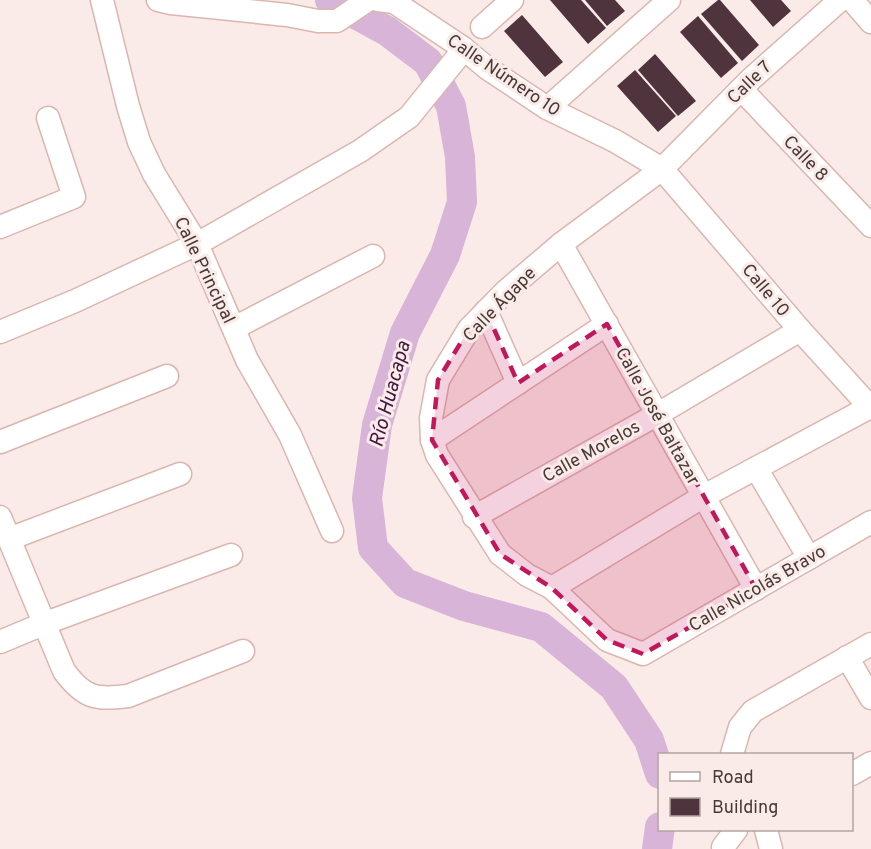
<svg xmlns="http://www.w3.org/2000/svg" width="871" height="849" font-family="Overpass,sans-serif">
	<rect width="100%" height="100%" fill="#faebe8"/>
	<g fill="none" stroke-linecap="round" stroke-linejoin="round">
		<g stroke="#d8b5d8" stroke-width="30">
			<path d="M 330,0 L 387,31 L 428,62 L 451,106 L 460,157 L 462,202 L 445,255 L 405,333 L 377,425 L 367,498 L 373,548 L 405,583 L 464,606 L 541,627 L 614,687 L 649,740 L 660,774"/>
			<path d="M 657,849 L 660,827"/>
		</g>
	</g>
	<g fill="#50343d">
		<path d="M 550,0 L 581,0 L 606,28 L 588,44 Z"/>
		<path d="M 585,0 L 615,0 L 625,11 L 607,26 Z"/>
		<path d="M 718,0 L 720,0 L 759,45 L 742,61 L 701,14 Z"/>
		<path d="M 750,0 L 781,0 L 791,11 L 773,27 Z"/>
		<path d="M 522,15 L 563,62 L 545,77 L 504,31 Z"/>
		<path d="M 698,16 L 738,63 L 721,78 L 680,32 Z"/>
		<path d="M 655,54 L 696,101 L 678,116 L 638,70 Z"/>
		<path d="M 635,70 L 676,116 L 658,132 L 617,86 Z"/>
	</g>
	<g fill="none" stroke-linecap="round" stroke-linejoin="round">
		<g stroke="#dbb6af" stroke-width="25">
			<g id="minor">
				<path d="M 102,0 L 128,106 L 139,142 L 154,174 L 197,244 L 247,360 L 290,435 L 332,531"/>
				<path d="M 158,0 L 171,3 L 287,15 L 318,21 L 337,21 L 368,0"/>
				<path d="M 378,0 L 394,2 L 463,48 L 487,68 L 547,108 L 615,141 L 662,169 L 800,330 L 871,408"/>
				<path d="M 840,0 L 751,79 L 662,169 L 561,244 L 506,291 L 469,329 L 438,380 L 431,418 L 432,440 L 437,455 L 500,554 L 527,575 L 552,588 L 607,640 L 643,654 L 871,522"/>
				<path d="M 852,0 L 871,22"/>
				<path d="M 482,27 L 512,0"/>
				<path d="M 741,89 L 871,226"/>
				<path d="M 552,104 L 669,0"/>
				<path d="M 0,227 L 74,197 L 48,118"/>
				<path d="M 561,244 L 756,589"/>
				<path d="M 486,311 L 518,383"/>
				<path d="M 234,328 L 373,256"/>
				<path d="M 0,332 L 75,301 L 197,244 L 360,151 L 409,117 L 456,59 L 463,48"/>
				<path d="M 432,440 L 607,324"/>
				<path d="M 0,442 L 167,376"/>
				<path d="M 756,468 L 809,558"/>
				<path d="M 0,517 L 64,671 C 84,698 95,700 128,696 L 243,651"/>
				<path d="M 474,517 L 658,414 L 800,330"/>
				<path d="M 9,539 L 180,474"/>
				<path d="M 552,588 L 704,496 L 870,407"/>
				<path d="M 0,642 L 43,624 L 231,555"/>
				<path d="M 847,657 L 871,698"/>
				<path d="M 732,754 L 740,727 L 753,711 L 871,644"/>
				<path d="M 852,774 L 871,763"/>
				<path d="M 766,830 L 771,849"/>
				<path d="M 723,847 L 736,830"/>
			</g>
		</g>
		<use href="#minor" stroke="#fff" stroke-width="22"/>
	</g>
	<path fill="#c2185b" fill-opacity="0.2" stroke="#c2185b" stroke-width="4.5" stroke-dasharray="12 8" stroke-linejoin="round" d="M 486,311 L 518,383 L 607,324 L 756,589 L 643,654 L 607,640 L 552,588 L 500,554 L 432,440 L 438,380 L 469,329 Z"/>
	<g text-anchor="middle" stroke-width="6" stroke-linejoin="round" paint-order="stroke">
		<g font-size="18" fill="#473936" stroke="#faebe8">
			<text transform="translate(504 75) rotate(34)" y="6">Calle Número 10</text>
			<text transform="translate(749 82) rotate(-44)" y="6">Calle 7</text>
			<text transform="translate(806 158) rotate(46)" y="6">Calle 8</text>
			<text transform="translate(205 270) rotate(64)" y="6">Calle Principal</text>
			<text transform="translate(766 290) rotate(50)" y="6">Calle 10</text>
			<text transform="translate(499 304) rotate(-46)" y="6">Calle Ágape</text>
			<text transform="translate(658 416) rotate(61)" y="6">Calle José Baltazar</text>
			<text transform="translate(591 451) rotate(-29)" y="6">Calle Morelos</text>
			<text transform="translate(757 588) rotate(-30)" y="6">Calle Nicolás Bravo</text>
		</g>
		<g font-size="20" font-style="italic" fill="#401642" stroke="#faebe8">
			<text transform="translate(389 394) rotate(-75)" y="7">Río Huacapa</text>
		</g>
	</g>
	<rect x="658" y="753" width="195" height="78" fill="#faebe8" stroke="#b2a4a1" stroke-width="1.5"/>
	<rect x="670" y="772" width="30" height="9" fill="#ffffff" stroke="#b2a4a1" stroke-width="1.5"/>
	<text x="712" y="783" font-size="18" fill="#473936">Road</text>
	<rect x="670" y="798" width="30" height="18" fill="#50343d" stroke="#b2a4a1" stroke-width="1.5"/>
	<text x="712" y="813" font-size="18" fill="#473936">Building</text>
</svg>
